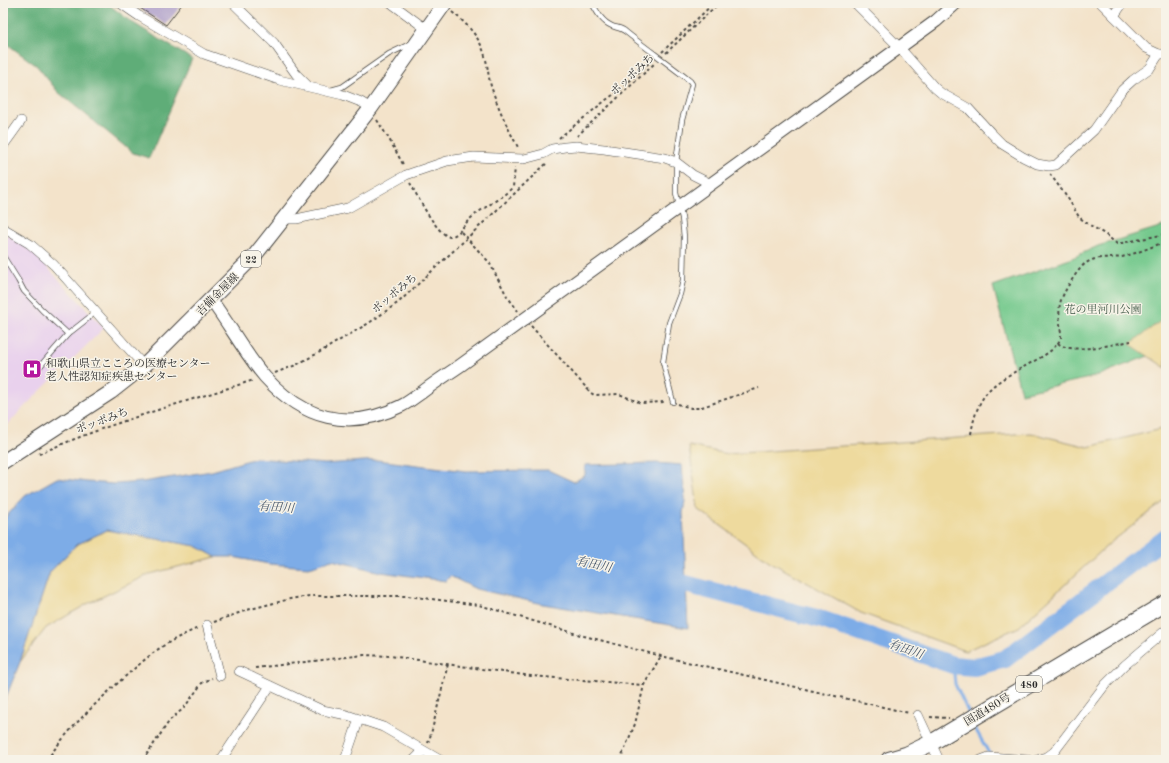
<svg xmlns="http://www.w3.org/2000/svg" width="1169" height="763" font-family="'Old Standard TT','Noto Serif JP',serif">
	<rect width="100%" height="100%" fill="#f7f3e8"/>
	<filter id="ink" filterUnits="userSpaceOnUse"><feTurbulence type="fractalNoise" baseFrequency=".025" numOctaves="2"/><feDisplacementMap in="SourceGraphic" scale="8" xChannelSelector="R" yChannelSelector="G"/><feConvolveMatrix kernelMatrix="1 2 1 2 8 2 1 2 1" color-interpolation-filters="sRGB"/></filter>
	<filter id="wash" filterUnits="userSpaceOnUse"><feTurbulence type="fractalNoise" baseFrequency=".012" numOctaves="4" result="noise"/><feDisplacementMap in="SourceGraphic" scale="16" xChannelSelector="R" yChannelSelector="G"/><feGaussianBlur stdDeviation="0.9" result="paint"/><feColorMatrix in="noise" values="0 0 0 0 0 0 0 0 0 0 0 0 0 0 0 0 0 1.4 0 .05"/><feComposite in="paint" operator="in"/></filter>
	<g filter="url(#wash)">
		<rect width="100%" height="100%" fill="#f3e3ca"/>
		<path fill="#e9d1ed" d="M 3,232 L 25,245 L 35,254 L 104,328 L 20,411 L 3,430 Z"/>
		<path fill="#74c98d" stroke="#507a5c" d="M 1166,225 L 1166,349 L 1094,377 L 1021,393 L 993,286 L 1070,259 L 1098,246 Z"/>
		<path fill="#5fad78" stroke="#456c52" d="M 3,3 L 107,3 L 130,21 L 192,59 L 149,158 L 133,153 L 58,92 L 37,66 L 3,41 Z"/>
		<g fill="#eeda9e" stroke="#8c8264">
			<path d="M 1166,317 L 1166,368 L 1130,344 Z"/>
			<path d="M 1166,428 L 1166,500 L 1110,543 L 1019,627 L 965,651 L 861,613 L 769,561 L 698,509 L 689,446 L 727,454 L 1031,433 L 1088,447 Z"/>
			<path d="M 107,530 L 196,546 L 216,557 L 150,574 L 87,604 L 46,628 L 20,662 L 50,572 L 76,545 Z"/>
		</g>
		<path fill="#7dace7" stroke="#546c89" d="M 256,458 L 325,464 L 377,460 L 466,471 L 548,470 L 574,482 L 585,475 L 585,465 L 656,463 L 682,465 L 685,501 L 683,513 L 688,628 L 543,604 L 476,589 L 450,576 L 446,581 L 381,572 L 332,560 L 309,567 L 269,564 L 233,557 L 216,557 L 196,546 L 107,530 L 76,545 L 50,572 L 20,662 L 3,705 L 3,520 L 25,496 L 57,478 L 87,482 L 115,484 L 142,482 L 212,471 Z"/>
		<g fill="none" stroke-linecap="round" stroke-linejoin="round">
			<g stroke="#7dace7" stroke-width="3">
				<path d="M 953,665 L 955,684 L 969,714"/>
				<path d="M 972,723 L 990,755"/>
			</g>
			<path stroke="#7dace7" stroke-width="18" d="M 662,578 L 820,619 L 953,665 L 974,667 L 1005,659 L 1166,537"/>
		</g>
		<g id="blocks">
			<path fill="#b0a1cb" d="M 144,3 L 183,3 L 166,25 L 140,8 Z"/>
		</g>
	</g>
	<g filter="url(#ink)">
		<use href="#blocks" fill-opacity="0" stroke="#494743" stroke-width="1"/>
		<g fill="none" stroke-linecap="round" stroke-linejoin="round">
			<g stroke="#494743" stroke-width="6">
				<g id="lane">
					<path d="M 592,3 C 597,12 602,22 612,26 C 617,28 622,28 626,32 C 647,49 669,64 690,81 L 692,84 L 682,120 L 676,162 L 676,193 L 682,218 L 684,237 L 683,280 L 680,294 L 669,323 L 663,362 L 673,402"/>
					<path d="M 331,90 L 342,87 L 389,54 L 410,44"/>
					<path d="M 3,256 L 18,280 L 24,291 L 42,310 L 68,334"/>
					<path d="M 35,372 L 68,334 L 96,312"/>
				</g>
			</g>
			<g stroke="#494743" stroke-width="10">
				<g id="street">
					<path d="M 120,3 L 139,16 L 204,54 L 279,80 L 343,95 L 361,102 L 371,108"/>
					<path d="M 233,3 L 274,43 L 296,74 L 308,86"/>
					<path d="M 391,3 L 426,29"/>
					<path d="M 855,3 L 899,47 L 935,88 L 941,93 L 968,108 L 991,133 L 1002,144 L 1023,157 L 1037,164 L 1049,166 L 1056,165 L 1094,130 L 1122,90 L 1133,80 L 1150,68 L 1159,54"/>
					<path d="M 1101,3 L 1146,48 L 1159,54 L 1166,54"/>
					<path d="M 1114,16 L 1123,3"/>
					<path d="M 3,146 L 21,121"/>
					<path d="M 283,219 L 296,219 L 348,208 L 406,175 L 447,161 L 474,157 L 524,159 L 543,154 L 552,149 L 565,147 L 576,146 L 604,149 L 665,158 L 676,162 L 693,175 L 711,184"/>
					<path d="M 3,228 L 30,244 L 54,265 L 144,366"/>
					<path d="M 207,625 L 220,676"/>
					<path d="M 239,671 L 322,710 L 347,715 L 383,727 L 440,760"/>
					<path d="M 918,715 L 939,760"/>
					<path d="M 221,760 L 270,686"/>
					<path d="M 345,760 L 359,719"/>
					<path d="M 414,760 L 423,751"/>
					<path d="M 981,760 L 989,757 L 1028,760"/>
					<path d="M 1037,760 L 1047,757 L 1054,752 L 1105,685 L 1125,665 L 1166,630"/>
				</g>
			</g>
			<g stroke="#494743" stroke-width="14">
				<path id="secondary" d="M 211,300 C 230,325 245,354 265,377 C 303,419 349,432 401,406 C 408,403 415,397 421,393 C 434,383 448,374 461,365 L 936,21 L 956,3"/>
			</g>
			<g stroke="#494743" stroke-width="16">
				<path id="primary" d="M 3,462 L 111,392 L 144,366 L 255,255 L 371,108 L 445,3"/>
			</g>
			<g stroke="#494743" stroke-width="18">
				<path id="highway" d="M 889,760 L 906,755 L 931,743 L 1166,603"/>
			</g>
			<g stroke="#494743" stroke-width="2" stroke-dasharray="3 3" stroke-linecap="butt">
				<path d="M 452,12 C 467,24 480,37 485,56 C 488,66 488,76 491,86 C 498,108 508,129 519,149"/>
				<path d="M 662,52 L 714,3"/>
				<path d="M 666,53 L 719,3"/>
				<path d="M 377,120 L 389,139 L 404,166"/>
				<path d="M 577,136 L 655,63"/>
				<path d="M 559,138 L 606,100 L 620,90 L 652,60"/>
				<path d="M 1050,174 L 1069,200 L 1079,217 L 1085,222 L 1106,235 L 1117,244 L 1166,234"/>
				<path d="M 410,183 C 417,195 436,234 450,237 C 462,233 462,226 470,219 C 483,207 500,200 513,187 L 515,168"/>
				<path d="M 461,232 L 489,262 L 507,296 L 518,311"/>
				<path d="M 531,326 L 591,393 L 594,395 L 619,394 L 641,403 L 666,402"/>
				<path d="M 1058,343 C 1069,355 1115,344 1131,341"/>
				<path d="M 275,373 L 296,365 L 320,352 L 369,323 L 399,302 L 548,162"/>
				<path d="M 678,404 L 691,408 L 699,408 L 759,388"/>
				<path d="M 971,434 C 979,385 998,382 1036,360 C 1047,354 1055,349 1061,338 C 1061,327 1058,315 1060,304 C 1061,295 1079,267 1086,263 C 1098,255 1110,259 1122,257 C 1137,253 1152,247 1166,241"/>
				<path d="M 39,454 C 108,423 182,403 254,380"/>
				<path d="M 214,622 L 247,610 L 290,599 L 309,596 L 408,596 L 479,605 L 584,636 L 661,656 L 909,713"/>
				<path d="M 255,668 L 364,655 L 390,656 L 531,676 L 644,685"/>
				<path d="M 930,717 L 949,718"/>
				<path d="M 428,743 L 431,734 L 448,664"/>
				<path d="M 47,760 C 67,730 94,705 120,681 C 134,669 148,656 163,646 C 174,639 187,633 198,628"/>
				<path d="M 143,760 L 170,720 L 184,708 L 202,683 L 212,678"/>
				<path d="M 620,760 L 635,724 L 644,685 L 661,656"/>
			</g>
			<use href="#lane" stroke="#fff" stroke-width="4.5"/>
			<use href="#street" stroke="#fff" stroke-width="9"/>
			<use href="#secondary" stroke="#fff" stroke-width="12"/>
			<use href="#primary" stroke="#fff" stroke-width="14"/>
			<use href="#highway" stroke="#fff" stroke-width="16"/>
		</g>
	</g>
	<defs>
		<g id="hospital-square" transform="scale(1)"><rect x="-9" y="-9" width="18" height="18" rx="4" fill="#b5179e" stroke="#f7f3e8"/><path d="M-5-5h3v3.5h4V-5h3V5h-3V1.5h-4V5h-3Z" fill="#fff"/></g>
	</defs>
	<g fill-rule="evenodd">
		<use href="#hospital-square" x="32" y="369"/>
	</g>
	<g text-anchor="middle" stroke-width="3" stroke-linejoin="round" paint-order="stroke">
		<g fill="#f7f3e8" stroke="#686764" stroke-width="1">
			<rect x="241" y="251" width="20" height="16" rx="3"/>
			<rect x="1016" y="676" width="26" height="16" rx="3"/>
		</g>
		<g font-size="10" font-weight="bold" fill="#2b2b2b">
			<text x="251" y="263">22</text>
			<text x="1029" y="688">480</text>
		</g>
		<g font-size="11" fill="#2b2b2b" stroke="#f7f3e8">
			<text transform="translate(632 74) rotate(-43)" y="4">ポッポみち</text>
			<text transform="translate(394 293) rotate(-40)" y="4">ポッポみち</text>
			<text transform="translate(217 294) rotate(-45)" y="4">吉備金屋線</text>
			<text transform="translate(102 420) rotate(-20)" y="4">ポッポみち</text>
			<text transform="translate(987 709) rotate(-31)" y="4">国道480号</text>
		</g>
		<g font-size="11" fill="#415a48" stroke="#f7f3e8">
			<text x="1103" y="313">花の里河川公園</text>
		</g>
		<g font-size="11" fill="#2b2b2b" stroke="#f7f3e8" text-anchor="start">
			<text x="46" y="367">和歌山県立こころの医療センター<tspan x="46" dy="13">老人性認知症疾患センター</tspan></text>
		</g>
		<g font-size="12" font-style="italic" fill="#48586d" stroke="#f7f3e8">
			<text transform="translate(276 507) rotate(4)" y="4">有田川</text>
			<text transform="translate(594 564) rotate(12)" y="4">有田川</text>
			<text transform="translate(906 649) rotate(19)" y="4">有田川</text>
		</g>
	</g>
	<rect width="1169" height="763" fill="none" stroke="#f7f3e8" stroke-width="16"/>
</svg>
